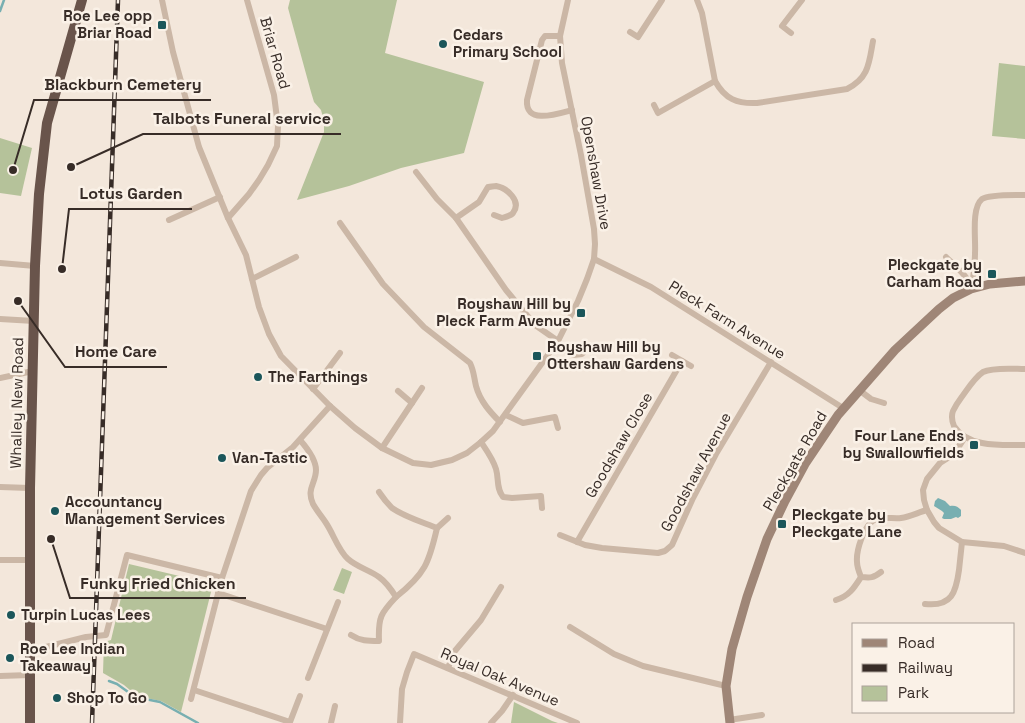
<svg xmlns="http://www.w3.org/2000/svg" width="1025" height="723" font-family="'Space Grotesk',sans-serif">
	<rect width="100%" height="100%" fill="#f3e7db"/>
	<g fill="#b5c29a">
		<path d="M 290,0 L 397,0 L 385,53 L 484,82 L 464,153 L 401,168 L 349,186 L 297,200 L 324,132 L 324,121 L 321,110 L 314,102 L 311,92 L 288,8 Z"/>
		<path d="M 999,63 L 1025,66 L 1025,139 L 992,136 Z"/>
		<path d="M 0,138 L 32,148 L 21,196 L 0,193 Z"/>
		<path d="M 129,564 L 213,584 L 181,712 L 161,701 L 137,696 L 124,685 L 103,673 L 104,642 L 111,640 Z"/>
		<path d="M 342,568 L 352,572 L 344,594 L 333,590 Z"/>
		<path d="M 514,702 L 552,721 L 558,723 L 511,723 Z"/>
	</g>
	<path fill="#78afb1" d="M 938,498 L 945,501 L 950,506 C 954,505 958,506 961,510 L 961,516 L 958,518 L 956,517 L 951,519 L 944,519 L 942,518 L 944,513 L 942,511 L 934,506 L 935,501 Z"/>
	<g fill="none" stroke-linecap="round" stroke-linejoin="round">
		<g stroke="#78afb1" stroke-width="2.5">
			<path d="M 0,11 L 4,0"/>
			<path d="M 109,681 L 117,684 L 135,697 L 160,702 L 198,723"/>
		</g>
		<g stroke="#cbb7a6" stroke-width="6">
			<path d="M 162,0 L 173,52 L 199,147 L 228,218 L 246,255 L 259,307 L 269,334 L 281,356 L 330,406 L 355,428 L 382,448 L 413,463 L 431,465 L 452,460 L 467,453 L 481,442 L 493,431 L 558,341 L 578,301 L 587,279 L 594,259 L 595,244 L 594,229 L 581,155 L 562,63 L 560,36 L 568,0"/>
			<path d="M 697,0 L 702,13 L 715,81 C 725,99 737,104 757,103 L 847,89 C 869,78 869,63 873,41"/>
			<path d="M 630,32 L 638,37 L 662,0"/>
			<path d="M 791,33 L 782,26 L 802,0"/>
			<path d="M 560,36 L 545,36 L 542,40 L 527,100 C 525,125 557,114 572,110"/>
			<path d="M 654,105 L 658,113 L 715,81"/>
			<path d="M 416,172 L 437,199 L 456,218 L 506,290 L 520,307 L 535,325 L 558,341"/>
			<path d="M 228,218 L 249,194 L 259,180 L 268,165 L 277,146 L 278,126 L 274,95 L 247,0"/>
			<path d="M 456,218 L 479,202 L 488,187 C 490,187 494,186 496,186 C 507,188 522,201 513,213 C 511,216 505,217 502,218 L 494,215"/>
			<path d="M 169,220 L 220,197"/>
			<path d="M 340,223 L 383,284 L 424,327 L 470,363 C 474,371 474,378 476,386 C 480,401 490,412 500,422"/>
			<path d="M 946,257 C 955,266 967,275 971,287"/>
			<path d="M 594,259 L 651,287 L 843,408"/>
			<path d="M 0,263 L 35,266"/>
			<path d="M 252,279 L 296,257"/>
			<path d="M 972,289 C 973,277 975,265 975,253 C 976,240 971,208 982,199 C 990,194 1015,195 1025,195"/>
			<path d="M 0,319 L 34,321"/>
			<path d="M 555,344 L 573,355 L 582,354 L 586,350"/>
			<path d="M 672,355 L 691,366"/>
			<path d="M 1025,369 C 1014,369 993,367 983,372 C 974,378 967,390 961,398 C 958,402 955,407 953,411 C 951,416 952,421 954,426 C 968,448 1002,445 1025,445"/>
			<path d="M 0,378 L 33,371"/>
			<path d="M 313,389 L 340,353"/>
			<path d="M 859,390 L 871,399 L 884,403"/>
			<path d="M 398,391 L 412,403"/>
			<path d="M 506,415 L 523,423 L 555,417 L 558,428"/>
			<path d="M 965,437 L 954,454 L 940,463 L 927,479 L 923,490 L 924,500 L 927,510 L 934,522 L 939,528 L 962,542 L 1004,546 L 1025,553"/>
			<path d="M 300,440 C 307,448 316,459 316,470 C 316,483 306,489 313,504 C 317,511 322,517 326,523 C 334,535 338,550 348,559 C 357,567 369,570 379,577 C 386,582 391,589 396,597 C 381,613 378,617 379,641 C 368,641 360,641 351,635"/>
			<path d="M 481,442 C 487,451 493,459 496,469 C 499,479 496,488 503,497 L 512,498 L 541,496 L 542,508"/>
			<path d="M 382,448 L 422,388"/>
			<path d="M 0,487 L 30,488"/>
			<path d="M 379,492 C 383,498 387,503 392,508 C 405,517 422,522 437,528 C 429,563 425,574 396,597"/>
			<path d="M 437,528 L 448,518"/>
			<path d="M 560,535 L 585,545 L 602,548 L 658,553 L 665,551 L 672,545 L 693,498 L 716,454 L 771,362"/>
			<path d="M 577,542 L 682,361"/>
			<path d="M 0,560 L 29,560"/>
			<path d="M 881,572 C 873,578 871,578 861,577 C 859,572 857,567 857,562 C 856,550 864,526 874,520 C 882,516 893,519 901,518 C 910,517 919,512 927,510"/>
			<path d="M 218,593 L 327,629"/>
			<path d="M 836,600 C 849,596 854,588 861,577"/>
			<path d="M 925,604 C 952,607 956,592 959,570 C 960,561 961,551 962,542"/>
			<path d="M 570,627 L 614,654 L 643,666 L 726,686"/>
			<path d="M 30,651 L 86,637 L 106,635 L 127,555 L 222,578"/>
			<path d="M 448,668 L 454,652 L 481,620 L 501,587"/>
			<path d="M 0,676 L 30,675"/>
			<path d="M 308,678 L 338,602"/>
			<path d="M 194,690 L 290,722 L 300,696"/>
			<path d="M 191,699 L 222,578 L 251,491 L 261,475 L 267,468 L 293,447 L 330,406"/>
			<path d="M 729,720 L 762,715"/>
			<path d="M 331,723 L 335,706"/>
			<path d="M 400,723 L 402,689 L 407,672 L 414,654 L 577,723"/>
			<path d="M 491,723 L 502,711 L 513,695"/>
		</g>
		<path stroke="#9f8677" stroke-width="9" d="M 730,723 L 726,686 L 732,649 L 747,597 L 767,539 L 785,501 L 805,464 L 838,415 L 895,350 L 939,309 L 953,298 L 971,289 L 990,284 L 1025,281"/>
		<path stroke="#69544b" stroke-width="10" d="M 30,723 L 30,488 L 35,266 L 39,194 L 47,123 L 82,0"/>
		<g stroke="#372c27" stroke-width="4.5">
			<path id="rail" d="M 92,723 L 118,0"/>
		</g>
		<use href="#rail" stroke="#faf1e7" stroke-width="2.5" stroke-dasharray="8" stroke-linecap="butt"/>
	</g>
	<g fill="#1b565a" stroke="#faf1e7" stroke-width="2">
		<rect x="157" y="20" width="10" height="10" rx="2.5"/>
		<circle cx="443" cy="44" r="5"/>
		<rect x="987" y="269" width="10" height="10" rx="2.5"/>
		<rect x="576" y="308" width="10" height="10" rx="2.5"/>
		<rect x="532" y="351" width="10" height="10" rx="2.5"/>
		<circle cx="258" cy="377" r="5"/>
		<rect x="969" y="440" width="10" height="10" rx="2.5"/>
		<circle cx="222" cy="458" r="5"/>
		<circle cx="55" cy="511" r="5"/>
		<rect x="777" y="519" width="10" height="10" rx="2.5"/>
		<circle cx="11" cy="615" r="5"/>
		<circle cx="10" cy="658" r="5"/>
		<circle cx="57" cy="698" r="5"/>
	</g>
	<g text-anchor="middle" stroke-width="5" stroke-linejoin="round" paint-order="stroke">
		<g font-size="15" font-weight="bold" fill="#372c27" stroke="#faf1e7" text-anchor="start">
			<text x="152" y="21" text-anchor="end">Roe Lee opp<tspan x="152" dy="17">Briar Road</tspan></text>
			<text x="453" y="40">Cedars<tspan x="453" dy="17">Primary School</tspan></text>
			<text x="982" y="270" text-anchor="end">Pleckgate by<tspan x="982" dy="17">Carham Road</tspan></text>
			<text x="571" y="309" text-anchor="end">Royshaw Hill by<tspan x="571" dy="17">Pleck Farm Avenue</tspan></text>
			<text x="547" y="352">Royshaw Hill by<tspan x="547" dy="17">Ottershaw Gardens</tspan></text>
			<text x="268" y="382">The Farthings</text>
			<text x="964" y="441" text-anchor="end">Four Lane Ends<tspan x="964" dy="17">by Swallowfields</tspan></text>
			<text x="232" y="463">Van-Tastic</text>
			<text x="65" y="507">Accountancy<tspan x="65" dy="17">Management Services</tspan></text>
			<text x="792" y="520">Pleckgate by<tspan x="792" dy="17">Pleckgate Lane</tspan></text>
			<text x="21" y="620">Turpin Lucas Lees</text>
			<text x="20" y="654">Roe Lee Indian<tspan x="20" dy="17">Takeaway</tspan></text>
			<text x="67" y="703">Shop To Go</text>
		</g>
		<g font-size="15" fill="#372c27" stroke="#faf1e7">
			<text transform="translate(275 53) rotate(74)" y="5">Briar Road</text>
			<text transform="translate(596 173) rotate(80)" y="5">Openshaw Drive</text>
			<text transform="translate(727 320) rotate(32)" y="5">Pleck Farm Avenue</text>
			<text transform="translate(17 403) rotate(-89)" y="5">Whalley New Road</text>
			<text transform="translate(619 445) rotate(-60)" y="5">Goodshaw Close</text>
			<text transform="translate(795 461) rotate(-60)" y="5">Pleckgate Road</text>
			<text transform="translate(696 472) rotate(-62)" y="5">Goodshaw Avenue</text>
			<text transform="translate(500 677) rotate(23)" y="5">Royal Oak Avenue</text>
		</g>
	</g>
	<path fill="none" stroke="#372c27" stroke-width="2" d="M13 170L34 100H211M71 167L143 134H341M62 269L69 209H192M18 301L65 367H167M51 539L70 598H246"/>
	<g fill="#372c27" stroke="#faf1e7" stroke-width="2">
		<circle cx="13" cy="170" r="5"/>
		<circle cx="71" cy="167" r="5"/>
		<circle cx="62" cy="269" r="5"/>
		<circle cx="18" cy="301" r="5"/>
		<circle cx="51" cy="539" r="5"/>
	</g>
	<g font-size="16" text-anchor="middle" font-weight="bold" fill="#372c27" stroke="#faf1e7" stroke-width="5" stroke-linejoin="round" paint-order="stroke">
		<text x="123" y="90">Blackburn Cemetery</text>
		<text x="242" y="124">Talbots Funeral service</text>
		<text x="131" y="199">Lotus Garden</text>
		<text x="116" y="357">Home Care</text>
		<text x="158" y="589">Funky Fried Chicken</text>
	</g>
	<rect x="852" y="623" width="162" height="90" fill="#faf1e7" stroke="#aca29a"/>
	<rect x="862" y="639" width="25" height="8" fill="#9f8677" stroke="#aca29a"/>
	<text x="898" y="648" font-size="15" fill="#372c27">Road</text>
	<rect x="862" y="664" width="25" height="8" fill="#372c27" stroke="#aca29a"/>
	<text x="898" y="673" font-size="15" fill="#372c27">Railway</text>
	<rect x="862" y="686" width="25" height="15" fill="#b5c29a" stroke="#aca29a"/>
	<text x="898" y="698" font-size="15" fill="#372c27">Park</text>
</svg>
